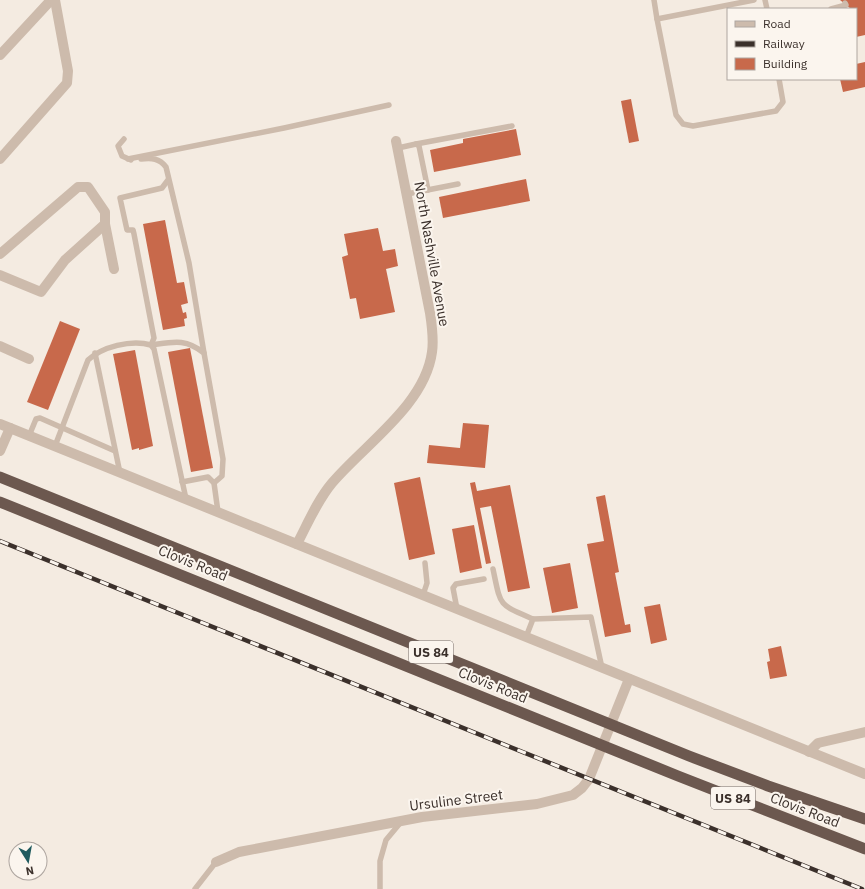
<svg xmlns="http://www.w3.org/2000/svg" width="865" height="889" font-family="'IBM Plex Sans',sans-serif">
	<rect width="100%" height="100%" fill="#f4ebe1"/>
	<g fill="#c8694b">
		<path d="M 840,0 L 865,0 L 865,35 L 856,37 L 856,9 L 851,9 Z"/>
		<path d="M 865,62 L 865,87 L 843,92 L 840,79 L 856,79 L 856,64 Z"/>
		<path d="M 631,99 L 639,141 L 629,143 L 621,101 Z"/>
		<path d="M 516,129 L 521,155 L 434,172 L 430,150 L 463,143 L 463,139 Z"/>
		<path d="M 526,179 L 530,201 L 443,218 L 439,197 Z"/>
		<path d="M 165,220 L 177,283 L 184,282 L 188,303 L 181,305 L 183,313 L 186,312 L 187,318 L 184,319 L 185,326 L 163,330 L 143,224 Z"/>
		<path d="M 378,228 L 383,251 L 395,249 L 398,266 L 386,269 L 395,312 L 360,319 L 356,298 L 350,299 L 342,257 L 348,255 L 344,234 Z"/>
		<path d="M 60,321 L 80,329 L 48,410 L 27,402 Z"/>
		<path d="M 190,348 L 213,468 L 191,472 L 168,352 Z"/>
		<path d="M 135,350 L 153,446 L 139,450 L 139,448 L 132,450 L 113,354 Z"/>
		<path d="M 463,423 L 489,425 L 485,468 L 427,463 L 429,445 L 460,448 Z"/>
		<path d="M 420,477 L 435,554 L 409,560 L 394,483 Z"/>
		<path d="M 475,482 L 477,491 L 510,485 L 530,588 L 508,592 L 491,506 L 480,508 L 491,563 L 486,564 L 470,483 Z"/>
		<path d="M 605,495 L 619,572 L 615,573 L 625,625 L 630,624 L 631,632 L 605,637 L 587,544 L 604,541 L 596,497 Z"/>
		<path d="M 474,525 L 482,568 L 460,573 L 452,529 Z"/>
		<path d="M 570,563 L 578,608 L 552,613 L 543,568 Z"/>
		<path d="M 660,604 L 667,640 L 651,644 L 644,607 Z"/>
		<path d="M 781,646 L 787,676 L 770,679 L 767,662 L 770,661 L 768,649 Z"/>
	</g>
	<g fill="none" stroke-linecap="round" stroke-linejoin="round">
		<g stroke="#cdbbac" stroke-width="5.5">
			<path d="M 654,0 L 657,19 L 754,0"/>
			<path d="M 765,0 L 767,9"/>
			<path d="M 831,9 L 846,5 L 845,3"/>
			<path d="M 657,19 L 676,115 L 683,124 L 693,126 L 776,111 L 783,102 L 779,79"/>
			<path d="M 124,139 L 118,146 L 122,156 L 131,160"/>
			<path d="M 416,144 L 512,126"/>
			<path d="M 398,148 L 416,144 L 419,146 L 428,190"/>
			<path d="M 128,159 L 284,128 L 389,105"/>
			<path d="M 141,159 C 152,158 159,158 166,167 L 189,263 L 204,353"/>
			<path d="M 407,194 L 458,184"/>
			<path d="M 151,345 L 154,338 L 134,234 L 133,230 L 127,230 L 120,198 L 162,188 L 168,180"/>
			<path d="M 151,345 C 173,342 185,338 204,353 L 223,459 L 222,476 L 214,483"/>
			<path d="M 95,353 L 120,473"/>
			<path d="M 29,436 L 36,419 L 40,418 L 115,451"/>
			<path d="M 55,446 L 88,360 C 102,347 131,339 151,345 L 154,349 L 186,499"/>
			<path d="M 182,482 L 208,477 L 214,483 L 218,512"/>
			<path d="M 493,569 C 501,607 498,604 533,619"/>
			<path d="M 423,595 L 427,583 L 425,563"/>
			<path d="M 457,609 L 453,588 L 456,584 L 484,579"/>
			<path d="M 526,637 L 533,619 L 591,617 L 602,668"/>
			<path d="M 195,889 L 216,862"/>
			<path d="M 380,889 L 380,861 L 386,840 L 401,822"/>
		</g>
		<g stroke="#cdbbac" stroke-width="10">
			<path d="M 0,55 L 51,0"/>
			<path d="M 0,159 L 67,83 L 68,71 L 55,0"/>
			<path d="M 105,224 L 114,269"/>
			<path d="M 0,254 L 78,187 L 88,187 L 105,212 L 105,224 L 65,260 L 41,292 L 0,275"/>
			<path d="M 0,346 L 29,359"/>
			<path d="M 10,428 L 865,774"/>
			<path d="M 297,544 C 308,523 317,501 332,483 C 364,445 425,405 432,352 C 434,339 432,326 430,313 L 396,141"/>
			<path d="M 809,752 L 818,743 L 865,732"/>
			<path d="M 216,862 L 239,852 L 422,817 L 537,804 L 573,795 L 582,788 L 589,779 L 629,679"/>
		</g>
		<path stroke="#cdbbac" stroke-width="10" d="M 0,424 L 10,428 L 0,451"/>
		<g stroke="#6c584f" stroke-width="11">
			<path d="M 0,477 L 689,756 L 768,786 L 865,819"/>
			<path d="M 0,502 L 678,776 L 865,849"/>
		</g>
		<g stroke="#3b302b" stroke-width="4.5">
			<path id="rail" d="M 0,541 L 862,889"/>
		</g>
		<use href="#rail" stroke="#fbf5ee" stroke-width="3" stroke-dasharray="9" stroke-linecap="butt"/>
	</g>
	<g text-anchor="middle" stroke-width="4" stroke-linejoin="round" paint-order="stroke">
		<g fill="#fbf5ee" stroke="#756b66" stroke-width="1">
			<rect x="409" y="641" width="44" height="22" rx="3"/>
			<rect x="711" y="787" width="44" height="22" rx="3"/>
		</g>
		<g font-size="13" font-weight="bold" fill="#3b302b">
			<text x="431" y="657">US 84</text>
			<text x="733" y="803">US 84</text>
		</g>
		<g font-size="14" fill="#3b302b" stroke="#fbf5ee">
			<text transform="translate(432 254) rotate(80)" y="5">North Nashville Avenue</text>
			<text transform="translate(193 563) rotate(22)" y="5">Clovis Road</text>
			<text transform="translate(493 685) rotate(22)" y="5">Clovis Road</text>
			<text transform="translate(456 800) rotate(-7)" y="5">Ursuline Street</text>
			<text transform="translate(805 810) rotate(21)" y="5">Clovis Road</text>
		</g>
	</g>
	<rect x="727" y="8" width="130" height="72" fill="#fbf5ee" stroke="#aea6a0"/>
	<rect x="735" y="21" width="20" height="6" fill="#cdbbac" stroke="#aea6a0"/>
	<text x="763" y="28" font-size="12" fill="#3b302b">Road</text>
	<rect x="735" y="41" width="20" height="6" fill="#3b302b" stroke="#aea6a0"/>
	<text x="763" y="48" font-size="12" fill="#3b302b">Railway</text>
	<rect x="735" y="58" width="20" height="12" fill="#c8694b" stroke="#aea6a0"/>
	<text x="763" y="68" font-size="12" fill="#3b302b">Building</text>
	<g transform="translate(28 861) rotate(169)"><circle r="19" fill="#fbf5ee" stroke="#aea6a0"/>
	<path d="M0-3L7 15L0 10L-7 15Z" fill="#1f5a5e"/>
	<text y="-6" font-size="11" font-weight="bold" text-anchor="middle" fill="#3b302b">N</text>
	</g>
</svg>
